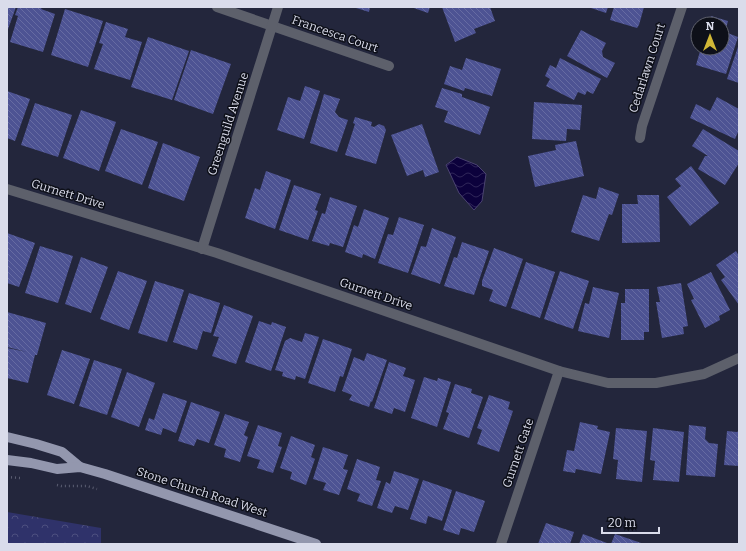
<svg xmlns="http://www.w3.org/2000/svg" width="746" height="551" font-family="Bitter,serif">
	<defs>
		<pattern id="forest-crowns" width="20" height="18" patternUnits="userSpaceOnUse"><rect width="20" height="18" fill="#2f326a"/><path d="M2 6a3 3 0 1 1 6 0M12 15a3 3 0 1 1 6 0" fill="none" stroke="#4d4f7f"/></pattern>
		<pattern id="water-waves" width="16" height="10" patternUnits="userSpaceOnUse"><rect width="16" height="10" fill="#0c013c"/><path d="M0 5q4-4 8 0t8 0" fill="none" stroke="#2f2558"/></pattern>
		<pattern id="building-back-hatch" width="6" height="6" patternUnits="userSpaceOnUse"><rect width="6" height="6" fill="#4d5393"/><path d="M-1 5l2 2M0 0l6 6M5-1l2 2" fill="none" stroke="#666ba2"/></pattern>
	</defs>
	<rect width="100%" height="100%" fill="#23263c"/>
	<path fill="url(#forest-crowns)" d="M 7,512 L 101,528 L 101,544 L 7,544 Z"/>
	<path fill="url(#water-waves)" stroke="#4a4370" d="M 457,157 L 477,165 L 486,174 L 482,201 L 474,210 L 459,193 L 446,165 Z"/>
	<g fill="url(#building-back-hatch)">
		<path d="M 7,7 L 16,7 L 7,32 Z"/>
		<path d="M 18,7 L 42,7 L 41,9 L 55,14 L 43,52 L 10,42 L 18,16 L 15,15 Z"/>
		<path d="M 353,7 L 370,7 L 369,12 Z"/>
		<path d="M 411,7 L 430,7 L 428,13 Z"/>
		<path d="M 442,7 L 490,7 L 495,21 L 474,29 L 476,33 L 455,42 Z"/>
		<path d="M 588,7 L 608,7 L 606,13 Z"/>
		<path d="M 614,7 L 644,7 L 639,25 L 637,28 L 610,20 Z"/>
		<path d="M 65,9 L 103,21 L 88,67 L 51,55 Z"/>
		<path d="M 711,16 L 728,21 L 725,32 L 738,37 L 726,74 L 696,65 L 701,48 L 722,48 L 722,24 L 709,24 Z"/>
		<path d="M 106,22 L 128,29 L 125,37 L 142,42 L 130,80 L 94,69 L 103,44 L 99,43 Z"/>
		<path d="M 581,30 L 606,43 L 602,51 L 603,57 L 615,63 L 607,78 L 567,56 Z"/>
		<path d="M 148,37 L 189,51 L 172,100 L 131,87 Z"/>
		<path d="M 739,44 L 739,83 L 727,79 Z"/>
		<path d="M 191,50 L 231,64 L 213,114 L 174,100 Z"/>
		<path d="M 466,58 L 501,69 L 492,96 L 465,88 L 464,91 L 444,84 L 450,66 L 462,70 Z"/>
		<path d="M 560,58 L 601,79 L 593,94 L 587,91 L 585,95 L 578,92 L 574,100 L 546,86 L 550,79 L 545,76 L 550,65 L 556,68 Z"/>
		<path d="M 305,86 L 320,91 L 304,139 L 277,130 L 288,97 L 300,101 Z"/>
		<path d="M 442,88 L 462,94 L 462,97 L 490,107 L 480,135 L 444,122 L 448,111 L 435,107 Z"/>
		<path d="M 7,91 L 30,99 L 15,141 L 7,138 Z"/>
		<path d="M 324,94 L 340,99 L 335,112 L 339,117 L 348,120 L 337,152 L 310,143 Z"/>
		<path d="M 717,97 L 739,109 L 739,130 L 735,139 L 690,118 L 696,104 L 710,111 Z"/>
		<path d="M 534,102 L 582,105 L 580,130 L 567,129 L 566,141 L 532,139 Z"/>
		<path d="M 35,103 L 72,115 L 58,157 L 21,145 Z"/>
		<path d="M 81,110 L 116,122 L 99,171 L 63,158 Z"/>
		<path d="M 355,117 L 372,122 L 371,126 L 374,127 L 379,124 L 384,126 L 386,130 L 376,164 L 345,155 L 355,124 L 353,123 Z"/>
		<path d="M 422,124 L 439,172 L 425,177 L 423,170 L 407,176 L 391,135 Z"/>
		<path d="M 121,129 L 158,142 L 142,185 L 105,171 Z"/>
		<path d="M 703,129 L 739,151 L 739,163 L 725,185 L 698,169 L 705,156 L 708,156 L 692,146 Z"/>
		<path d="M 576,141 L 584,176 L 535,187 L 528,156 L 556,150 L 555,145 Z"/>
		<path d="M 163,143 L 200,157 L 184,201 L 148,188 Z"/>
		<path d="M 691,166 L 719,203 L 690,226 L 667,197 L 681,186 L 675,179 Z"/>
		<path d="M 266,171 L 291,180 L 275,229 L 245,218 L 255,188 L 260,190 Z"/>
		<path d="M 294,185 L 321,194 L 315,210 L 318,211 L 308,240 L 279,230 Z"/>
		<path d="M 599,187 L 619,194 L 612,215 L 609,214 L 599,241 L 571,232 L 583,195 L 596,199 Z"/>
		<path d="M 637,195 L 659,195 L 660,242 L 622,243 L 622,204 L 638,204 Z"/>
		<path d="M 330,197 L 357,206 L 343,247 L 330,243 L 329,246 L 312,241 L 322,213 L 325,214 Z"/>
		<path d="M 364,209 L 389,218 L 375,259 L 363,254 L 362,258 L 345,252 L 354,225 L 358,227 Z"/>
		<path d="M 399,217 L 424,225 L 408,273 L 378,263 L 388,234 L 393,235 Z"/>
		<path d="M 432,228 L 456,237 L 440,284 L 411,274 L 421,246 L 426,247 Z"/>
		<path d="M 7,233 L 35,243 L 19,287 L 7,283 Z"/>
		<path d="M 462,242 L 489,251 L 474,295 L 444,286 L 454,257 L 457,258 Z"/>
		<path d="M 40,246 L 73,256 L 58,303 L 25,293 Z"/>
		<path d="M 494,248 L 523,259 L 506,307 L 489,301 L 493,290 L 482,286 L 482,281 Z"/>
		<path d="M 736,251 L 739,256 L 739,305 L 721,280 L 725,277 L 716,265 Z"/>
		<path d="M 81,257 L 108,267 L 91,313 L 65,304 Z"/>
		<path d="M 526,262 L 555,272 L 540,318 L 511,308 Z"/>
		<path d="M 118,271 L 147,281 L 129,330 L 100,319 Z"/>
		<path d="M 560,271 L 589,281 L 573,329 L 544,319 Z"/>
		<path d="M 711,272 L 730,310 L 719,316 L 720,320 L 705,328 L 691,300 L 694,299 L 687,284 Z"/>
		<path d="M 155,281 L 184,290 L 167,342 L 138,333 Z"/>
		<path d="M 681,283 L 688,326 L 683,327 L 684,334 L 662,338 L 656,302 L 660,302 L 657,287 Z"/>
		<path d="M 593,287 L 619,293 L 609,338 L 578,331 L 585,303 L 589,304 Z"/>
		<path d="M 625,289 L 649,289 L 649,332 L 644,332 L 644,340 L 621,340 L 621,303 L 625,303 Z"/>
		<path d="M 189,293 L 220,303 L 211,333 L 203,331 L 197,350 L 173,342 Z"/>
		<path d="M 224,305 L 253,316 L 236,364 L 212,356 L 219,337 L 213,336 Z"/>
		<path d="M 7,312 L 46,323 L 37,355 L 35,355 L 28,383 L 7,378 L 7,348 L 27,352 L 7,347 Z"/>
		<path d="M 259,321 L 271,325 L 272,322 L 286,327 L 271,371 L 245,362 Z"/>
		<path d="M 305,333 L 319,337 L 305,379 L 296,376 L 295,380 L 282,376 L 283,372 L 275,370 L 285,341 L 290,338 L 302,342 Z"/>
		<path d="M 323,339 L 352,349 L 343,377 L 340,376 L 335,392 L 308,383 Z"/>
		<path d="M 62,350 L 90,359 L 74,404 L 47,395 Z"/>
		<path d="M 367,353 L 387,360 L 372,402 L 371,401 L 369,407 L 349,400 L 352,395 L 342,391 L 354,357 L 364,361 Z"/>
		<path d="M 94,360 L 122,369 L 107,415 L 79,406 Z"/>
		<path d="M 389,362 L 406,368 L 403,376 L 415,380 L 405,412 L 394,408 L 392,414 L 374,408 Z"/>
		<path d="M 127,372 L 155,383 L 139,427 L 111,417 Z"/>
		<path d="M 424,377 L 437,381 L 438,378 L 451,382 L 437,427 L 411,418 Z"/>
		<path d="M 455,384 L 472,389 L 471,393 L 483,397 L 469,438 L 443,429 L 449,413 L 446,412 Z"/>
		<path d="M 163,393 L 187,401 L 176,433 L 163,428 L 161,435 L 145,430 L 149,418 L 154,420 Z"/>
		<path d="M 489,395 L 510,402 L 508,409 L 513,411 L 499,452 L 477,444 L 482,430 L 477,428 Z"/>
		<path d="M 191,402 L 220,412 L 209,443 L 197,439 L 194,446 L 178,441 Z"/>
		<path d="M 225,414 L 249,422 L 244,435 L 248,437 L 240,462 L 224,457 L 226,449 L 214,445 Z"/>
		<path d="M 580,422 L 598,426 L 597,429 L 610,432 L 601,474 L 576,469 L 575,473 L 563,471 L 567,450 L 574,451 Z"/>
		<path d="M 258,425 L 282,433 L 278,446 L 282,447 L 273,473 L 257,468 L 260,460 L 247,456 Z"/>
		<path d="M 689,425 L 706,427 L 705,439 L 709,443 L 718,444 L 715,477 L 686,475 Z"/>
		<path d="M 616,428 L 647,431 L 642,482 L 616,479 L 618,460 L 613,459 Z"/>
		<path d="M 653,428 L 684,432 L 679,482 L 653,480 L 655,461 L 650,460 Z"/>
		<path d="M 727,431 L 737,432 L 739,431 L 739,466 L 724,465 Z"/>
		<path d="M 291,436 L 315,445 L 311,457 L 315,459 L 306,485 L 290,479 L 292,472 L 280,468 Z"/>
		<path d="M 323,447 L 348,455 L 343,469 L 348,470 L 339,495 L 323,490 L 326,483 L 313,479 Z"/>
		<path d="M 357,459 L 380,467 L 376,480 L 381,481 L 372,506 L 357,501 L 360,494 L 347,489 Z"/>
		<path d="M 394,471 L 419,479 L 408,510 L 395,506 L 392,513 L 377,508 L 386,482 L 390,484 Z"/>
		<path d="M 423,480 L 452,490 L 442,521 L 428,516 L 426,524 L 410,519 Z"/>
		<path d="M 456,491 L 485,501 L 474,532 L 461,528 L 459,535 L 443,530 Z"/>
		<path d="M 546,523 L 574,532 L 570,544 L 538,544 Z"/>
		<path d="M 583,534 L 607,543 L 607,544 L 579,544 Z"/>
		<path d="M 615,534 L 644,544 L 611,544 Z"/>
	</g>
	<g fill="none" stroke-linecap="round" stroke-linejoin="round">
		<g stroke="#5b5e72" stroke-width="2.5" stroke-dasharray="1 3" stroke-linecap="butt">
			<path d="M 7,477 L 20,478"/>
			<path d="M 57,485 L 61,486 L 87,486 L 97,489"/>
		</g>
		<g stroke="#5d606b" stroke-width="10">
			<path d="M 217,7 L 389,66"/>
			<path d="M 640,138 L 642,126 L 682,7"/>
			<path d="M 7,189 L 217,253 L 559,371 L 608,383 L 656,383 L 704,374 L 739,358"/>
			<path d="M 202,249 L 278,7"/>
			<path d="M 501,544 L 559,371"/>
		</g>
		<g stroke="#9397ae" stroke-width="10">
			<path d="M 7,437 L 36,444 L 62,452 L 80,467"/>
			<path d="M 7,460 L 31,463 L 57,469 L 80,467 L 105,474 L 316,544"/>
		</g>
	</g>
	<g text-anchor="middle" stroke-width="3" stroke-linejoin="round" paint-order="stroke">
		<g font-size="12" fill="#dadceb" stroke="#0e1019">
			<text transform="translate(335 34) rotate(19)" y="4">Francesca Court</text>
			<text transform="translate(647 68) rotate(-72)" y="4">Cedarlawn Court</text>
			<text transform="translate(228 124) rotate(-72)" y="4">Greenguild Avenue</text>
			<text transform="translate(68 194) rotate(17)" y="4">Gurnett Drive</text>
			<text transform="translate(376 294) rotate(19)" y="4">Gurnett Drive</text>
			<text transform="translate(518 453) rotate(-71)" y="4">Gurnett Gate</text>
			<text transform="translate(202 492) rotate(18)" y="4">Stone Church Road West</text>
		</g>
	</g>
	<rect width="746" height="551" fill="none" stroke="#dadceb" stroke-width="16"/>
	<g transform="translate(710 36)"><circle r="19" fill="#0e1019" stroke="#60626d"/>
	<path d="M0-3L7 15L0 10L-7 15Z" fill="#d1b736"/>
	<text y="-6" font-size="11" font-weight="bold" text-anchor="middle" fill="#dadceb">N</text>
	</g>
	<path d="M602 527v6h57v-6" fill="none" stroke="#dadceb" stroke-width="2"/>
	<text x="608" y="527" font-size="12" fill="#dadceb" stroke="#0e1019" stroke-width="3" paint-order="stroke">20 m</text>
</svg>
